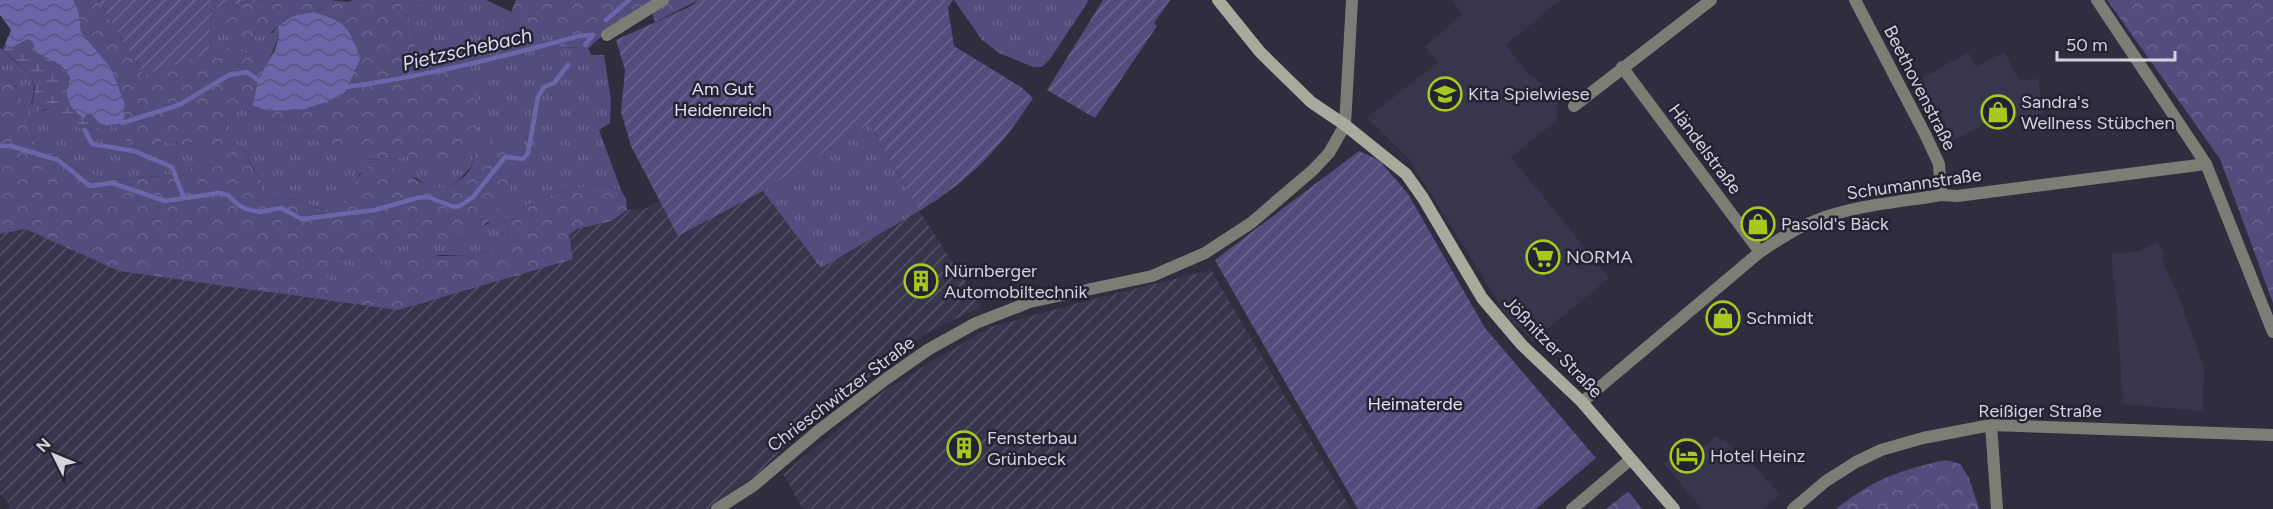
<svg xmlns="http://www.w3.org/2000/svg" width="2273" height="509" font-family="Figtree,sans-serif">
	<defs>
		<pattern id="industrial-furrows" width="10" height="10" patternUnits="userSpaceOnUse" patternTransform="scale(1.5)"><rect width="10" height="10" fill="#38364d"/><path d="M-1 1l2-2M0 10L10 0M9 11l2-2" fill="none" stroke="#545266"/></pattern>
		<pattern id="grass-tufts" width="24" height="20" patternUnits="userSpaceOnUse" patternTransform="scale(1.5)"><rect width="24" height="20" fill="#524d7c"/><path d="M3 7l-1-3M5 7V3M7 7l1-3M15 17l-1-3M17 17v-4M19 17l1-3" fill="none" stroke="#6a668e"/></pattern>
		<pattern id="forest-crowns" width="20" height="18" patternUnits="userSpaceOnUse" patternTransform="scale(1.5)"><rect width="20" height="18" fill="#524d7c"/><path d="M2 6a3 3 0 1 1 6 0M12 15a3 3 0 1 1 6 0" fill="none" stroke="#6a668e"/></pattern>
		<pattern id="wetland-marsh" width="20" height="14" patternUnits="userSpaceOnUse" patternTransform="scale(1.5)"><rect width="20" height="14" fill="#524d7c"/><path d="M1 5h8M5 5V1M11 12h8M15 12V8" fill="none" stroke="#6a668e"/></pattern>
		<pattern id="garden-furrows" width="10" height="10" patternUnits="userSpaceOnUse" patternTransform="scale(1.5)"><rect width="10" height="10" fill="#524d7c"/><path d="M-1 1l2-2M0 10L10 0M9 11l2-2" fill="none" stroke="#6a668e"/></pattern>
		<pattern id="water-waves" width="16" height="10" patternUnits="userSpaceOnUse" patternTransform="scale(1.5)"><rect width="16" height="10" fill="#6d65aa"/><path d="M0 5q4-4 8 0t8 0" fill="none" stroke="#58547b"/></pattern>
	</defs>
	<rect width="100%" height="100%" fill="#2f2d3e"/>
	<g fill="#38364d">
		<path d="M 1451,0 L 1560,0 L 1506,45 L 1525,70 L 1559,99 L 1556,121 L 1511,157 L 1609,278 L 1533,341 L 1507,316 L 1409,159 L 1367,118 L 1438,62 L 1425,47 L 1462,14 Z"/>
		<path d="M 1968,52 L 1976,67 L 2004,52 L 2019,80 L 2038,79 L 2043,114 L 1994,119 L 1947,144 L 1914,83 Z"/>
		<path d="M 2158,242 L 2164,255 L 2161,257 L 2180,300 L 2204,368 L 2203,411 L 2123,404 L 2117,313 L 2111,254 L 2138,251 Z"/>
		<path d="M 1716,436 L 1721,441 L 1723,439 L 1735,451 L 1738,448 L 1780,495 L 1763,509 L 1702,509 L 1664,464 L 1686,444 L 1695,454 Z"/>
	</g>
	<g fill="url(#industrial-furrows)">
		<path d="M 763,191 L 821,268 L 919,211 L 982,307 L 926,333 L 846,395 L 833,400 L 759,472 L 709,509 L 5,509 L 10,505 L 0,494 L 0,234 L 25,229 L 119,271 L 161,276 L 573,252 L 569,244 L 569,235 L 577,229 L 612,221 L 627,210 L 648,208 L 659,200 L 678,236 Z"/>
		<path d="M 1211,270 L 1351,509 L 803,509 L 783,474 L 885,390 L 990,327 L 1093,299 Z"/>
	</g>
	<g fill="url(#grass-tufts)">
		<path d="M 426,0 L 486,0 L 511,12 L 518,26 L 534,33 L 552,31 L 560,47 L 588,48 L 591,55 L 604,55 L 611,100 L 610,123 L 599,130 L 621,190 L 601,184 L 556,193 L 516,210 L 505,220 L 510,238 L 498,249 L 471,255 L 440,255 L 376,266 L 359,278 L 333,282 L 325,276 L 334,262 L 352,254 L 373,256 L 408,244 L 459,239 L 489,223 L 474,153 L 471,167 L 458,181 L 443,189 L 429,187 L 416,178 L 360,173 C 355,189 346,215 325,210 C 315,208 304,202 294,199 C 281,196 275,202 262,194 L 261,179 L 251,165 L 245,151 L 231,141 L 225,128 L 226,119 L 237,110 L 247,110 L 261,118 L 274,118 L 296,125 L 306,137 L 345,148 L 366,160 L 399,158 L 412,155 L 467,77 L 463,64 L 459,60 L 415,74 L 410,69 C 415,56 417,43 413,29 C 411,21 406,18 407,10 L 415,2 L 423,3 Z"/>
		<path d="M 954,0 L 1089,0 L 1050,59 L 1042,67 L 1033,67 L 999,53 L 982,40 Z"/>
		<path d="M 212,8 L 223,26 L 273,33 L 278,26 L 279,36 L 266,68 L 247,53 L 209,53 Z"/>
		<path d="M 0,48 C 5,51 9,57 14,61 C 32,74 38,81 31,104 L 43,111 L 50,108 C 54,111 57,115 61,118 C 75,129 98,135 112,123 L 124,139 L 152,149 L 162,141 L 184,145 L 198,142 L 215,154 L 224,165 L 214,167 L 198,160 L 186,174 L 110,180 L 78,170 L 33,141 C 28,112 24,94 3,71 L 0,71 Z"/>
		<path d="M 869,124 L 919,211 L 821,268 L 763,191 Z"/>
	</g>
	<g fill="url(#forest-crowns)">
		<path d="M 73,0 L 98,0 L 144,75 C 159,70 218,46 230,48 C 245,49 255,59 266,68 L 259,78 L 323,102 L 338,98 L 278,26 C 266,42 236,39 222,25 C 218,20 215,13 212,8 L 265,0 L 329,0 L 348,2 L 353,0 L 426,0 L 423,3 L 415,2 L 407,10 C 406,18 411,21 413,29 C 417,43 415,56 410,69 L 415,74 L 459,60 L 463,64 L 479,106 L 480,120 L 476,138 L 459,158 L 428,165 L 411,155 L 399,158 L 366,160 L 345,148 L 306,137 L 296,125 L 274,118 L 261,118 L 247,110 L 237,110 L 226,119 L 225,128 L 231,141 L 245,151 L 251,166 L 261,179 L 263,194 C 275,202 281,196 293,199 C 303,201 319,211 328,210 C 359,209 350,169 373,166 C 400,162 427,194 446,187 C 455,184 466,177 471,168 C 473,164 472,159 474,155 C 477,146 487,142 495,138 C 510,148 515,159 512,177 C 508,205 486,231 458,239 C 441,243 423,241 407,245 C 395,247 383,255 371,256 C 346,257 341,251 325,276 L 333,282 L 359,278 L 376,266 L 409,257 L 471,255 L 498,249 L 510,238 L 505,220 L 516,210 L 556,193 L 601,184 L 621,190 L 626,199 L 627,210 L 612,221 L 577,229 L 569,235 L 573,259 L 398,310 L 119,271 L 25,229 L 0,234 L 0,71 L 3,71 C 24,94 28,112 33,141 L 78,170 L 111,180 L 186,174 L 198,160 L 214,167 L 223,165 L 215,154 L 198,142 L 184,145 L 162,141 L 152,149 L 139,151 L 124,139 L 112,123 L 125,111 L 125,104 L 111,68 L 81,32 L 79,12 Z"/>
		<path d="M 516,0 L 699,0 L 655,22 L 652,12 L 610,29 L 588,48 L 560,47 L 552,31 L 534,33 L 517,26 L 511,12 Z"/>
		<path d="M 2107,0 L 2273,0 L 2273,303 L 2220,159 Z"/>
		<path d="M 1946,460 L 1960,464 L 1969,478 L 1979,509 L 1836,509 C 1874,479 1899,470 1946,460 Z"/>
		<path d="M 1629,492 L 1642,509 L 1606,509 L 1626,493 Z"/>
	</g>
	<path fill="url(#wetland-marsh)" d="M 28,39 L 33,42 L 38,55 C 52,55 64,66 70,78 L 67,88 L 87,114 L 90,112 L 96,120 L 112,123 C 98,136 75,129 61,119 C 57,115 54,111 50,108 L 35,112 C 28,103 37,94 34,84 C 30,68 12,62 3,49 L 5,44 L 11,48 Z"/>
	<g fill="url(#garden-furrows)">
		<path d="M 98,0 L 265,0 L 212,8 L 209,53 L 144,75 Z"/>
		<path d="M 699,0 L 953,0 L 948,8 L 954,46 L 1021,87 L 1033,98 C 1002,147 968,182 919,211 L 869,124 L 763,191 L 678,236 L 631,146 L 621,112 L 625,70 L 616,40 L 691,6 Z"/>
		<path d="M 1103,0 L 1170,0 L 1154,23 L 1157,26 L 1095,118 L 1047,90 Z"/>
		<path d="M 1359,151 L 1379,160 L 1408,194 L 1485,328 L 1596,458 L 1536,509 L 1358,509 L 1215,260 Z"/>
	</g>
	<g fill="url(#water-waves)">
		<path d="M 0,0 L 73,0 L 79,12 L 81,32 L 111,68 L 125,104 L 124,117 L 122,123 L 105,126 L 98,122 L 90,113 L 83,118 C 68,106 64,98 70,78 C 63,63 50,58 36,54 L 33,42 L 28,39 L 11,48 L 5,44 L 11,30 L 0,15 Z"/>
		<path d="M 314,12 C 347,23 349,26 360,59 L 345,92 L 338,98 L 304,109 L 268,111 L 253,105 L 258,80 L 275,50 L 279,36 L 278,26 L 293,16 Z"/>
	</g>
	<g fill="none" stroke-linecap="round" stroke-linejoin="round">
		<g stroke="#6d65aa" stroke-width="4.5">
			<path d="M 606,20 L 629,0"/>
			<path d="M 585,45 L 593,35"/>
			<path d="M 347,87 C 426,76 502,57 579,36 L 593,35"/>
			<path d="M 122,123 L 179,105 L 229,75 L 247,72 L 258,80"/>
			<path d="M 85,130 L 92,144 L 134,151 L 172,167 L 184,198"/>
			<path d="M 0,146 L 11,146 L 58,160 L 90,186 L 112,183 L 165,201 L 219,193 L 228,195 L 237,204 L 246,209 L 260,212 L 281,208 L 302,219 L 375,210 L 417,198 L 428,197 L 454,207 L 460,206 L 473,197 L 505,157 L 523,159 L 528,153 L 538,97 L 544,87 L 554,83 L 568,65"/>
		</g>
		<g stroke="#7c7e76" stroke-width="12">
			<path d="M 1855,0 L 1926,136 L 1939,164 L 1941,195"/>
			<path d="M 2097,0 L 2206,164 L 2273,332"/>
			<path d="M 607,35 L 663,0"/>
			<path d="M 1622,67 L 1760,252"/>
			<path d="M 1574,106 L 1711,0"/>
			<path d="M 1582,402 L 1760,252 C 1778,240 1796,228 1817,220 C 1856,205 1900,202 1941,195 L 1957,196 L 2206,164"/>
			<path d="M 1991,425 L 1997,509"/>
			<path d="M 717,509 L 753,486 L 818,431 L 886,379 L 929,349 L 976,323 L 1030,302 L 1152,276 L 1205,253 L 1251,223 L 1313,170 L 1329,153 L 1345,125 L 1352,0"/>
			<path d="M 1572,509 L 1631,459"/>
			<path d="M 1793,509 L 1826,481 L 1856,462 L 1881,450 L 1923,438 L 1991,425 L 2273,435"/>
		</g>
		<path stroke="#a7ab9e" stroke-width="12" d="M 1218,0 L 1260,52 L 1311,102 L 1345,125 L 1406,174 L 1423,198 L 1482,298 L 1522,345 L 1582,402 L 1674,509"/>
	</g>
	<defs>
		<g id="school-ring" transform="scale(1.725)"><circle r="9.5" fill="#252333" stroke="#a7c81f" stroke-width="1.5"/><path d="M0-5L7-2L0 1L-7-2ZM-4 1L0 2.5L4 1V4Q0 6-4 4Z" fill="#a7c81f"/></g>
		<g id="shop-ring" transform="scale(1.725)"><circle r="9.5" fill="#252333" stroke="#a7c81f" stroke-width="1.5"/><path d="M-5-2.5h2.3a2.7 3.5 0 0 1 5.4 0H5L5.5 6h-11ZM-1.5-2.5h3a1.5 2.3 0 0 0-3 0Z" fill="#a7c81f"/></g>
		<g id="supermarket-ring" transform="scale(1.725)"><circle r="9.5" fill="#252333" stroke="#a7c81f" stroke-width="1.5"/><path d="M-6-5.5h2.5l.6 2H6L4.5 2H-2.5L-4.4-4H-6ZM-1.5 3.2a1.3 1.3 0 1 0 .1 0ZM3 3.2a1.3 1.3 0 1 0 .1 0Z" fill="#a7c81f"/></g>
		<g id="building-ring" transform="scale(1.725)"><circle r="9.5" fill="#252333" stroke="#a7c81f" stroke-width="1.5"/><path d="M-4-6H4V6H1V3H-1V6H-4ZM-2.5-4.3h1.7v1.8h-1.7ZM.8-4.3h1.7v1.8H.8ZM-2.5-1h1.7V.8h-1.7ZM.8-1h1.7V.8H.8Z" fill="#a7c81f"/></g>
		<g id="hotel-ring" transform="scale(1.725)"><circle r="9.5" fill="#252333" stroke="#a7c81f" stroke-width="1.5"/><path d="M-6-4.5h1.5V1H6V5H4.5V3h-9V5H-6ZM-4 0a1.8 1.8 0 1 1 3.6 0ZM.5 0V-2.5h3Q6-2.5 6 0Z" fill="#a7c81f"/></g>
	</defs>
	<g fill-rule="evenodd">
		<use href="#school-ring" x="1445" y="94"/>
		<use href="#shop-ring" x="1998" y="112"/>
		<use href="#shop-ring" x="1758" y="224"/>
		<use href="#supermarket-ring" x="1543" y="257"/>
		<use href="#building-ring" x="921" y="281"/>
		<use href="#shop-ring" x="1723" y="318"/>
		<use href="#building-ring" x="964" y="448"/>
		<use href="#hotel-ring" x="1687" y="456"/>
	</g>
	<g text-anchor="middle" stroke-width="5" stroke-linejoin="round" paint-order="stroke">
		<g font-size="18" fill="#d3d3dd" stroke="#252333">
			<text transform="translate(1920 88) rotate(63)" y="6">Beethovenstraße</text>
			<text transform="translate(1705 149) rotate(53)" y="6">Händelstraße</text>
			<text transform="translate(1914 184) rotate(-8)" y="6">Schumannstraße</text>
			<text transform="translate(1553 347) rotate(46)" y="6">Jößnitzer Straße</text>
			<text transform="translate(841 394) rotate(-37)" y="6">Chrieschwitzer Straße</text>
			<text x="2040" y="417">Reißiger Straße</text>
		</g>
		<g font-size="18" fill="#e1e0f4" stroke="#252333">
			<text x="723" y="95">Am Gut<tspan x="723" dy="21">Heidenreich</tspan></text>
			<text x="1415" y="410">Heimaterde</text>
		</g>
		<g font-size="18" fill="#d3d3dd" stroke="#252333" text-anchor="start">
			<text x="1468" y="100">Kita Spielwiese</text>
			<text x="2021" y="108">Sandra's<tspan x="2021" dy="21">Wellness Stübchen</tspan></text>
			<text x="1781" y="230">Pasold's Bäck</text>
			<text x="1566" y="263">NORMA</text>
			<text x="944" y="277">Nürnberger<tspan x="944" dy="21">Automobiltechnik</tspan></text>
			<text x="1746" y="324">Schmidt</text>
			<text x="987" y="444">Fensterbau<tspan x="987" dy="21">Grünbeck</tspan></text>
			<text x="1710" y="462">Hotel Heinz</text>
		</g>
		<g font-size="20" font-style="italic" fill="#dddcf0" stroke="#252333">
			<text transform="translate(467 49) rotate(-13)" y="7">Pietzschebach</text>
		</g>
	</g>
	<g transform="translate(54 455) rotate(313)" stroke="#252333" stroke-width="4.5" paint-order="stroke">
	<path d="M0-4.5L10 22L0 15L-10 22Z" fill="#d3d3dd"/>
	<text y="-9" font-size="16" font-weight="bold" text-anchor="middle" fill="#d3d3dd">N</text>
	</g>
	<path d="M2057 51v9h118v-9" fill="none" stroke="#d3d3dd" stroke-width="3"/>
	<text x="2066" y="51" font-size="18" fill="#d3d3dd" stroke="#252333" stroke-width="4.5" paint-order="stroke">50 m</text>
</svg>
